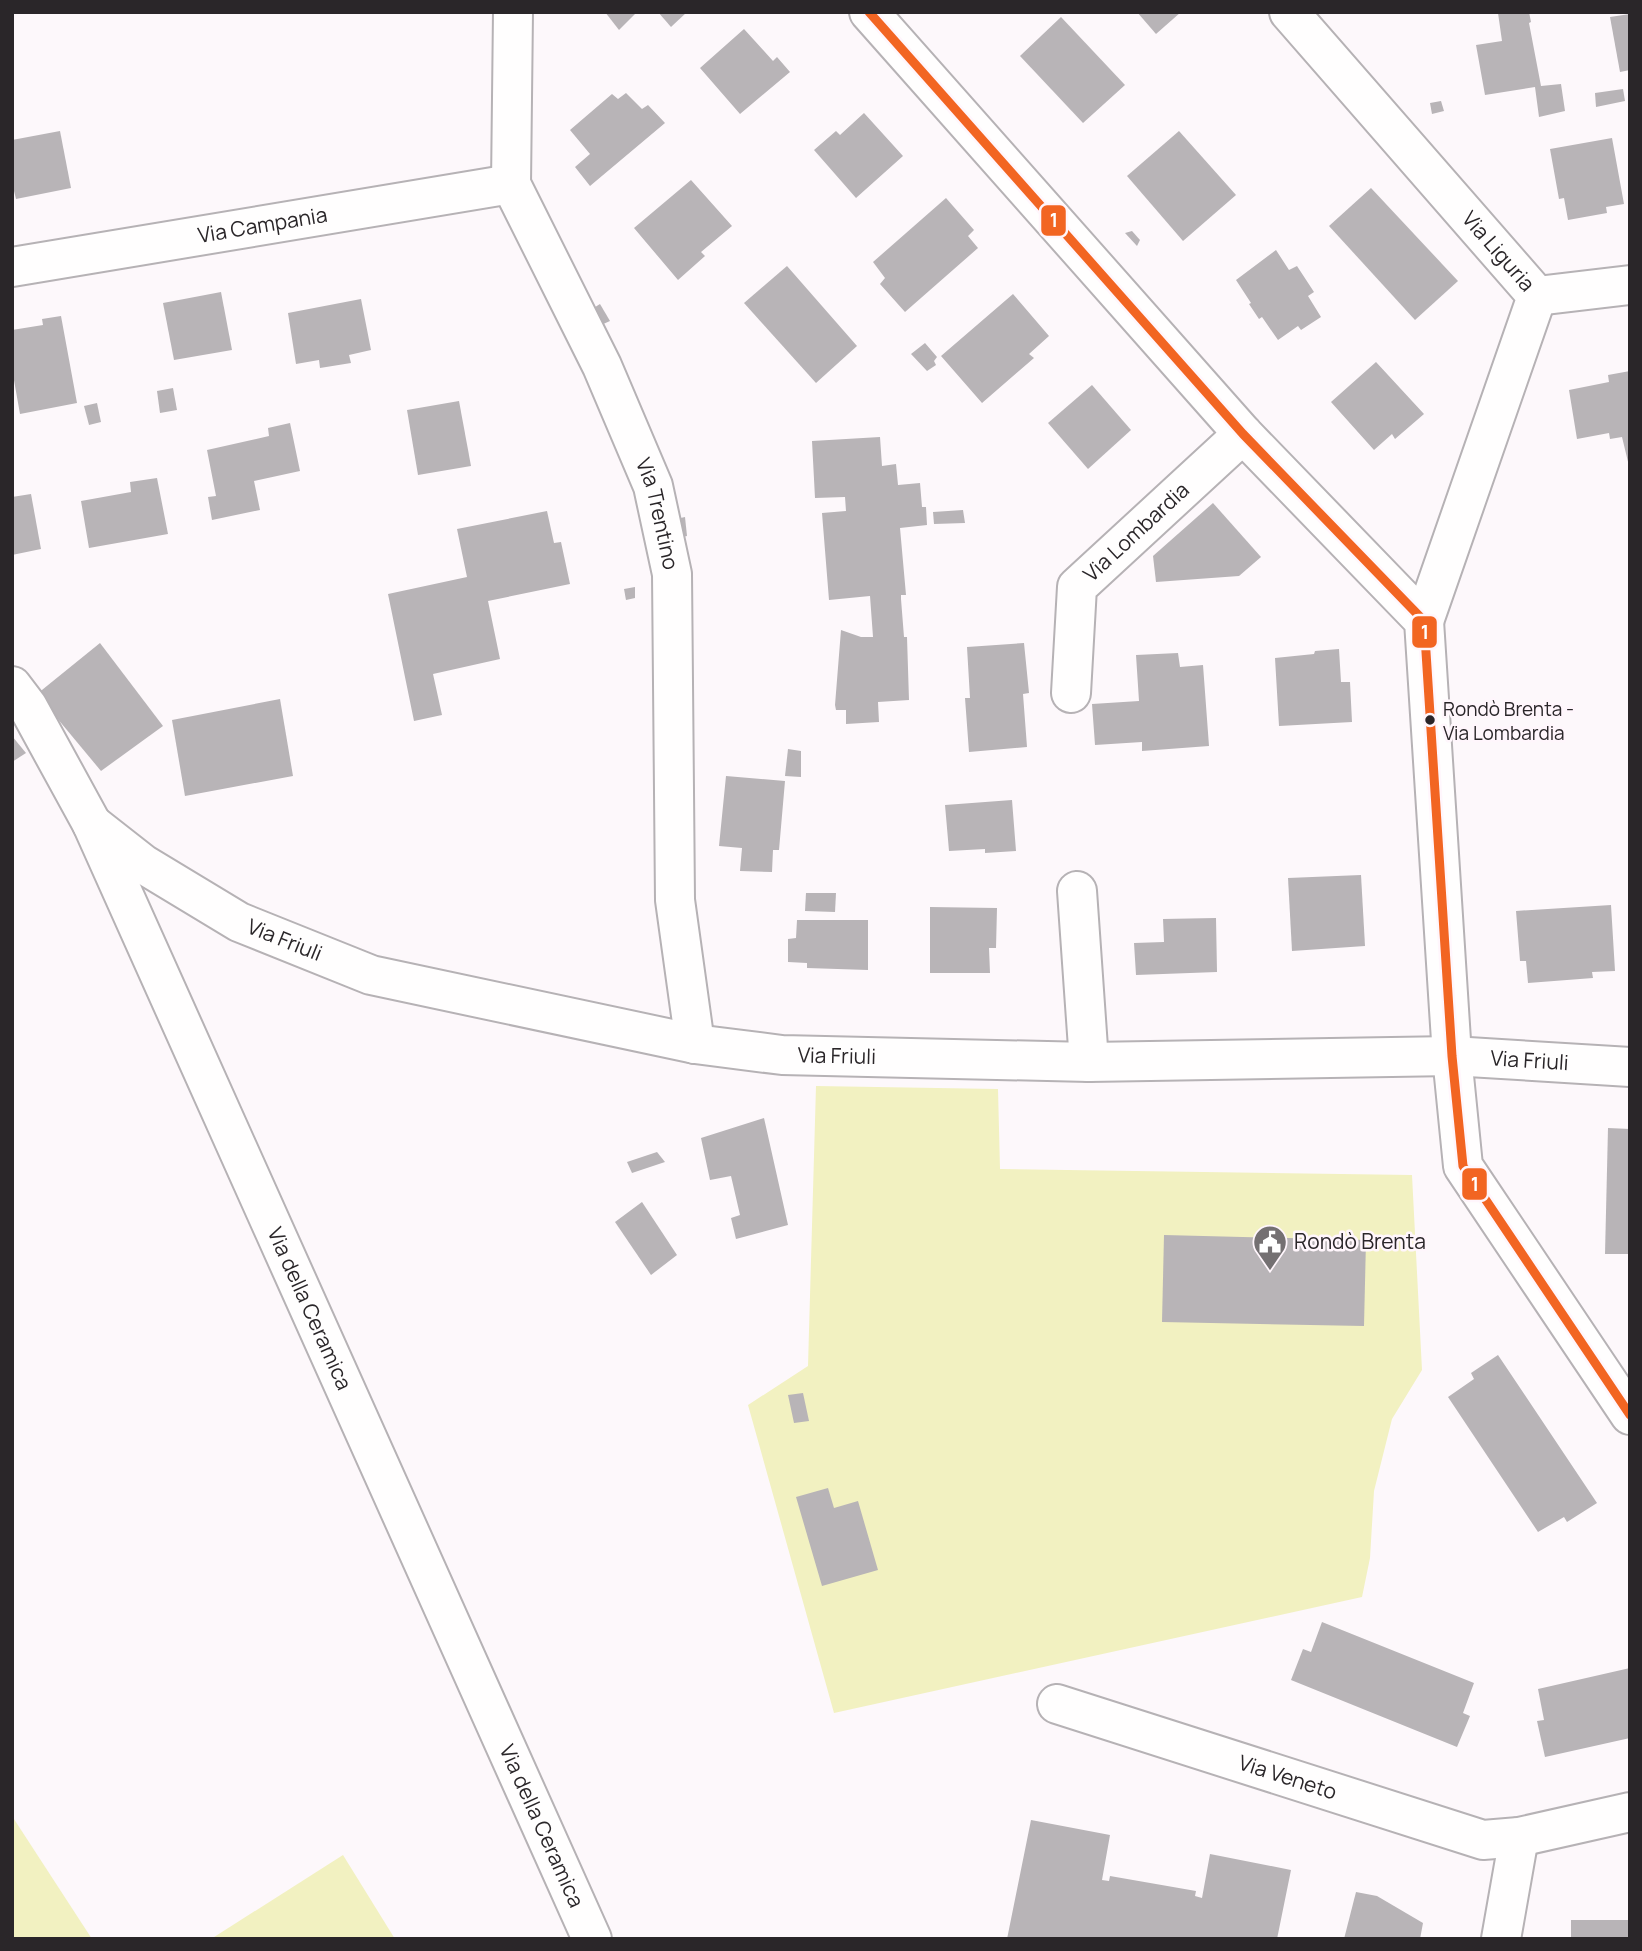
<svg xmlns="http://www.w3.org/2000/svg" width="1642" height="1951" font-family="Manrope,sans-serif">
	<rect width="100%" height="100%" fill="#fdf8fb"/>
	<g fill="#f2f1c1">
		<path d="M 816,1086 L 998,1089 L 1000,1169 L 1412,1175 L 1422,1370 L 1392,1419 L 1374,1491 L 1370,1558 L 1362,1597 L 834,1713 L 748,1405 L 808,1366 Z"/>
		<path d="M 12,1816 L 92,1939 L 12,1939 Z"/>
		<path d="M 343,1855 L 395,1939 L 211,1939 Z"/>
	</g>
	<g fill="#b8b4b7">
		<path d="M 605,12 L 637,12 L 619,30 Z"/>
		<path d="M 658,12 L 687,12 L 671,27 Z"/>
		<path d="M 1137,12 L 1181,12 L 1156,34 Z"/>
		<path d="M 1529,12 L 1531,22 L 1529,23 L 1541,86 L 1561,84 L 1565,111 L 1539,117 L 1535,87 L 1485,95 L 1476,45 L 1502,41 L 1498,13 Z"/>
		<path d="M 1630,14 L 1630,70 L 1620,72 L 1610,17 Z"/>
		<path d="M 1061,17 L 1125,85 L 1083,123 L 1020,56 Z"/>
		<path d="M 744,29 L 773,61 L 777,57 L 790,72 L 740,114 L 700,68 Z"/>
		<path d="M 1623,89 L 1625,101 L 1596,107 L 1595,93 Z"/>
		<path d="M 626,93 L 642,109 L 648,105 L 665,123 L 590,186 L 575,167 L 590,154 L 570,130 L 612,94 L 618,99 Z"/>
		<path d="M 1441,101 L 1444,111 L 1432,114 L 1430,103 Z"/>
		<path d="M 864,113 L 903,156 L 856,198 L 814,150 L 836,131 L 840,135 Z"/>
		<path d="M 60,131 L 71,188 L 16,199 L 12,183 L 12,140 Z"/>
		<path d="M 1179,131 L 1236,195 L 1183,241 L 1127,176 Z"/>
		<path d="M 1612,138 L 1624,204 L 1606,207 L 1607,213 L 1568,220 L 1564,198 L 1559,199 L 1550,149 Z"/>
		<path d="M 691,180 L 732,226 L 701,252 L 705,256 L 678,280 L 634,228 Z"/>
		<path d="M 1371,188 L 1458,281 L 1415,320 L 1329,226 Z"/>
		<path d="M 946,198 L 974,230 L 968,236 L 978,248 L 905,312 L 880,284 L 885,278 L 873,262 Z"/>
		<path d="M 1132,231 L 1140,240 L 1137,246 L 1125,233 Z"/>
		<path d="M 1276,250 L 1289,270 L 1297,266 L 1314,292 L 1308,296 L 1321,317 L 1301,330 L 1298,326 L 1278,340 L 1262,317 L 1259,319 L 1249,304 L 1251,303 L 1236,280 Z"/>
		<path d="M 787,266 L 857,346 L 816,383 L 744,303 Z"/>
		<path d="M 221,292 L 232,350 L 174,360 L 163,303 Z"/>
		<path d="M 1013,294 L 1049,336 L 1029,354 L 1034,358 L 982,403 L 941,356 Z"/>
		<path d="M 361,299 L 371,350 L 349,355 L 351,363 L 320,368 L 319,360 L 296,364 L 288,313 Z"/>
		<path d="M 600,304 L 610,321 L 601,325 L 592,309 Z"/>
		<path d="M 61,316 L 77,403 L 20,414 L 12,369 L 12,330 L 43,325 L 42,319 Z"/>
		<path d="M 925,343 L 937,357 L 934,361 L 936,365 L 927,371 L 911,354 Z"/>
		<path d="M 1376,362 L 1424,414 L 1395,439 L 1392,434 L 1374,450 L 1331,402 Z"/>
		<path d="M 1630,371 L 1630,466 L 1629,466 L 1622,437 L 1610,439 L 1609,433 L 1577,439 L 1569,390 L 1609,382 L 1608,375 Z"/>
		<path d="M 1092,385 L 1131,430 L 1088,469 L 1048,423 Z"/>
		<path d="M 173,388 L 177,410 L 160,413 L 157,391 Z"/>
		<path d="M 459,401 L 471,466 L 418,475 L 407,410 Z"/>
		<path d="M 97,403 L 101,422 L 89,425 L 84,406 Z"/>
		<path d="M 290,423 L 300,471 L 254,481 L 260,510 L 212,520 L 208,497 L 216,496 L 207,450 L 269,436 L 268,428 Z"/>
		<path d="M 880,437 L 882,466 L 896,464 L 898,485 L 920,483 L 922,507 L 926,507 L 927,525 L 900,528 L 906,595 L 901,595 L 901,599 L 904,637 L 907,637 L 909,700 L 878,702 L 879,722 L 846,724 L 846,710 L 836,710 L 835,705 L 841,630 L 861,637 L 873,637 L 870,596 L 829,600 L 822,513 L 846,511 L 845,497 L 815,498 L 812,441 Z"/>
		<path d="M 157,478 L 168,534 L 89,548 L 81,501 L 131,492 L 130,482 Z"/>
		<path d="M 31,494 L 41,549 L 12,555 L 12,497 Z"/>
		<path d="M 1213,503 L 1261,557 L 1239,576 L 1156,582 L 1153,556 Z"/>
		<path d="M 963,510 L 965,523 L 934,524 L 933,512 Z"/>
		<path d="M 547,511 L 554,543 L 561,542 L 570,584 L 488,601 L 500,659 L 433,674 L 442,715 L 414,721 L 388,594 L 467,577 L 457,529 Z"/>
		<path d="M 685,517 L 687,536 L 677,538 L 676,519 Z"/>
		<path d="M 635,587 L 635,598 L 626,600 L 624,589 Z"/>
		<path d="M 100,643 L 163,726 L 101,771 L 37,694 Z"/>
		<path d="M 1024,643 L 1029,693 L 1023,694 L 1027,747 L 969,752 L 965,698 L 970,698 L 967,647 Z"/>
		<path d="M 1339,649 L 1341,682 L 1350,682 L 1352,722 L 1279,726 L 1275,658 L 1314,654 L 1315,651 Z"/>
		<path d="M 1178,653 L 1180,667 L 1203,665 L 1209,746 L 1142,751 L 1142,742 L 1095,745 L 1092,704 L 1139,701 L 1136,655 Z"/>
		<path d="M 280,699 L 293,776 L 185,796 L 172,720 Z"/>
		<path d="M 12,736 L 26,753 L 12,762 Z"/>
		<path d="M 788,749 L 801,751 L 801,777 L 785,776 Z"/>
		<path d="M 726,776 L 785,781 L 779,850 L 773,850 L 772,872 L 740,871 L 742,848 L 719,846 Z"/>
		<path d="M 1012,800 L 1016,851 L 985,853 L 985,849 L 949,851 L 945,805 Z"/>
		<path d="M 1361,875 L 1365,946 L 1292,951 L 1288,878 Z"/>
		<path d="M 806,893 L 836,893 L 835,912 L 805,911 Z"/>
		<path d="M 1611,905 L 1615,971 L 1592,972 L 1593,978 L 1528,983 L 1526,961 L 1520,961 L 1516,911 Z"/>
		<path d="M 930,907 L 997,908 L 996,948 L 989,948 L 990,973 L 930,973 Z"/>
		<path d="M 1216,918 L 1217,972 L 1136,975 L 1134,943 L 1164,942 L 1163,919 Z"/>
		<path d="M 797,920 L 868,920 L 868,970 L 807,968 L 807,963 L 788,962 L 788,939 L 796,938 Z"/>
		<path d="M 764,1118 L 788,1225 L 736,1239 L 731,1218 L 740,1215 L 731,1176 L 710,1180 L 701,1138 Z"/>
		<path d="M 1608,1128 L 1630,1129 L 1630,1254 L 1605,1254 Z"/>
		<path d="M 657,1152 L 665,1162 L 632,1173 L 627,1162 Z"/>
		<path d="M 642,1202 L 677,1255 L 651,1275 L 615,1222 Z"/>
		<path d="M 1164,1235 L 1366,1240 L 1364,1326 L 1162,1322 Z"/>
		<path d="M 1498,1355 L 1597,1503 L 1567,1522 L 1564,1517 L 1538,1532 L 1448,1397 L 1474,1379 L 1471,1373 Z"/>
		<path d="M 803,1393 L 809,1421 L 794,1423 L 788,1395 Z"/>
		<path d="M 828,1488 L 834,1508 L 858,1501 L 878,1570 L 822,1586 L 796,1497 Z"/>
		<path d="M 1322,1622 L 1474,1683 L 1463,1713 L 1470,1716 L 1457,1747 L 1291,1680 L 1303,1649 L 1311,1652 Z"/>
		<path d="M 1630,1668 L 1630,1738 L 1545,1757 L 1537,1721 L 1544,1720 L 1538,1689 Z"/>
		<path d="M 1031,1820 L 1110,1835 L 1102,1880 L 1109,1881 L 1110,1876 L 1196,1891 L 1195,1896 L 1202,1898 L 1210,1854 L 1291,1870 L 1277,1939 L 1007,1939 Z"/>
		<path d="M 1356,1892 L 1377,1896 L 1423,1923 L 1420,1939 L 1344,1939 Z"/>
		<rect x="1571" y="1920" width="59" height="19"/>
	</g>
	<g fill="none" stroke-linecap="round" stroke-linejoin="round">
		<g stroke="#b6b2b5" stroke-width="42">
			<g id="minor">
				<path id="s1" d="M 513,12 L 511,184 L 602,366 L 653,486 L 672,574 L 675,900 L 695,1044"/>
				<path d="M 869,12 L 1243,434 L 1424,621 L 1452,1056 L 1463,1166 L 1630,1415"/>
				<path id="s2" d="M 1289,12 L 1537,296 L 1424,621"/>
				<path id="s3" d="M 12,267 L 511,184"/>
				<path d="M 1537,296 L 1630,285"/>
				<path id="s4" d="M 12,686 L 28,707 L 92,824 L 592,1939"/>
				<path id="s5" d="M 1071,693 L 1077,587 L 1243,434"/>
				<path id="s6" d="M 92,824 L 143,864 L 239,922 L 371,975 L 695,1044 L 782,1055 L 1089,1062 L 1452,1056 L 1630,1067"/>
				<path d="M 1077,891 L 1089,1062"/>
				<path id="s7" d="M 1057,1704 L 1483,1840 L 1519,1837 L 1630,1812"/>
				<path d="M 1501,1939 L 1519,1837"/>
			</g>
		</g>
		<use href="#minor" stroke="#fffefe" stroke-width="38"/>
		<g stroke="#fff6fc" stroke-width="14">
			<path id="bus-1" d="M 869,12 L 1243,434 L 1424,621 L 1452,1056 L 1463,1166 L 1630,1415"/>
		</g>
		<use href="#bus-1" stroke="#f26522" stroke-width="9"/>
	</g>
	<defs>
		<g id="civic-pin" transform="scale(1.75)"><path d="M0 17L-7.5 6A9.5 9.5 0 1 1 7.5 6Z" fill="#747072" stroke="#fff6fc"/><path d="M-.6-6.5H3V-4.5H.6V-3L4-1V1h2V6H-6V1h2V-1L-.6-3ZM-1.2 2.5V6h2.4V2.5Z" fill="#fff"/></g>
	</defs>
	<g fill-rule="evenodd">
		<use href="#civic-pin" x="1270" y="1242"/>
	</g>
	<circle fill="#2a2629" stroke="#fff6fc" stroke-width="2.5" cx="1430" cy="720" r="6"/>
	<g text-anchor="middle" stroke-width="5" stroke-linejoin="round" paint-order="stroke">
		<g font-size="19" fill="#2a2629" stroke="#fff6fc" text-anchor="start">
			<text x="1443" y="716">Rondò Brenta -<tspan x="1443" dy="24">Via Lombardia</tspan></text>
		</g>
		<g font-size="21" fill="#2a2629" stroke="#fff6fc">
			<text dy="7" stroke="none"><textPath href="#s3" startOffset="254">Via Campania</textPath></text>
			<text dy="7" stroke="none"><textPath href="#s2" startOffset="318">Via Liguria</textPath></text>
			<text dy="7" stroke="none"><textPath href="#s1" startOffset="534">Via Trentino</textPath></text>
			<text dy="7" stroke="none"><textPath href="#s5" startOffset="187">Via Lombardia</textPath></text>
			<text dy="7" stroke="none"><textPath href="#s6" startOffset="226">Via Friuli</textPath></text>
			<text dy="7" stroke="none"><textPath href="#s6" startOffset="793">Via Friuli</textPath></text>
			<text dy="7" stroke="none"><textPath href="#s6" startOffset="1486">Via Friuli</textPath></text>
			<text dy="7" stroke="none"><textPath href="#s4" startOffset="691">Via della Ceramica</textPath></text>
			<text dy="7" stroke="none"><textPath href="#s7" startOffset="242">Via Veneto</textPath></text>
			<text dy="7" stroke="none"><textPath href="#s4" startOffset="1258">Via della Ceramica</textPath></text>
		</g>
		<g font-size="21" fill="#2a2629" stroke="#fff6fc" text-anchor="start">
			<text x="1294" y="1249">Rondò Brenta</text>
		</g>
	</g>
	<g stroke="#fff6fc" stroke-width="2.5">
		<rect x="1040" y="204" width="27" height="33" rx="7" fill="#f26522"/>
		<rect x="1411" y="615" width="27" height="34" rx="7" fill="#f26522"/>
		<rect x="1461" y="1167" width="27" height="34" rx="7" fill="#f26522"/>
	</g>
	<g font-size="19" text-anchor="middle" font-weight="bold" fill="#fff">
		<text x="1054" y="227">1</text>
		<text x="1425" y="639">1</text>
		<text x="1475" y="1191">1</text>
	</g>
	<rect width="1642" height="1951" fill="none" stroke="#2a2629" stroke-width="28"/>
</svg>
